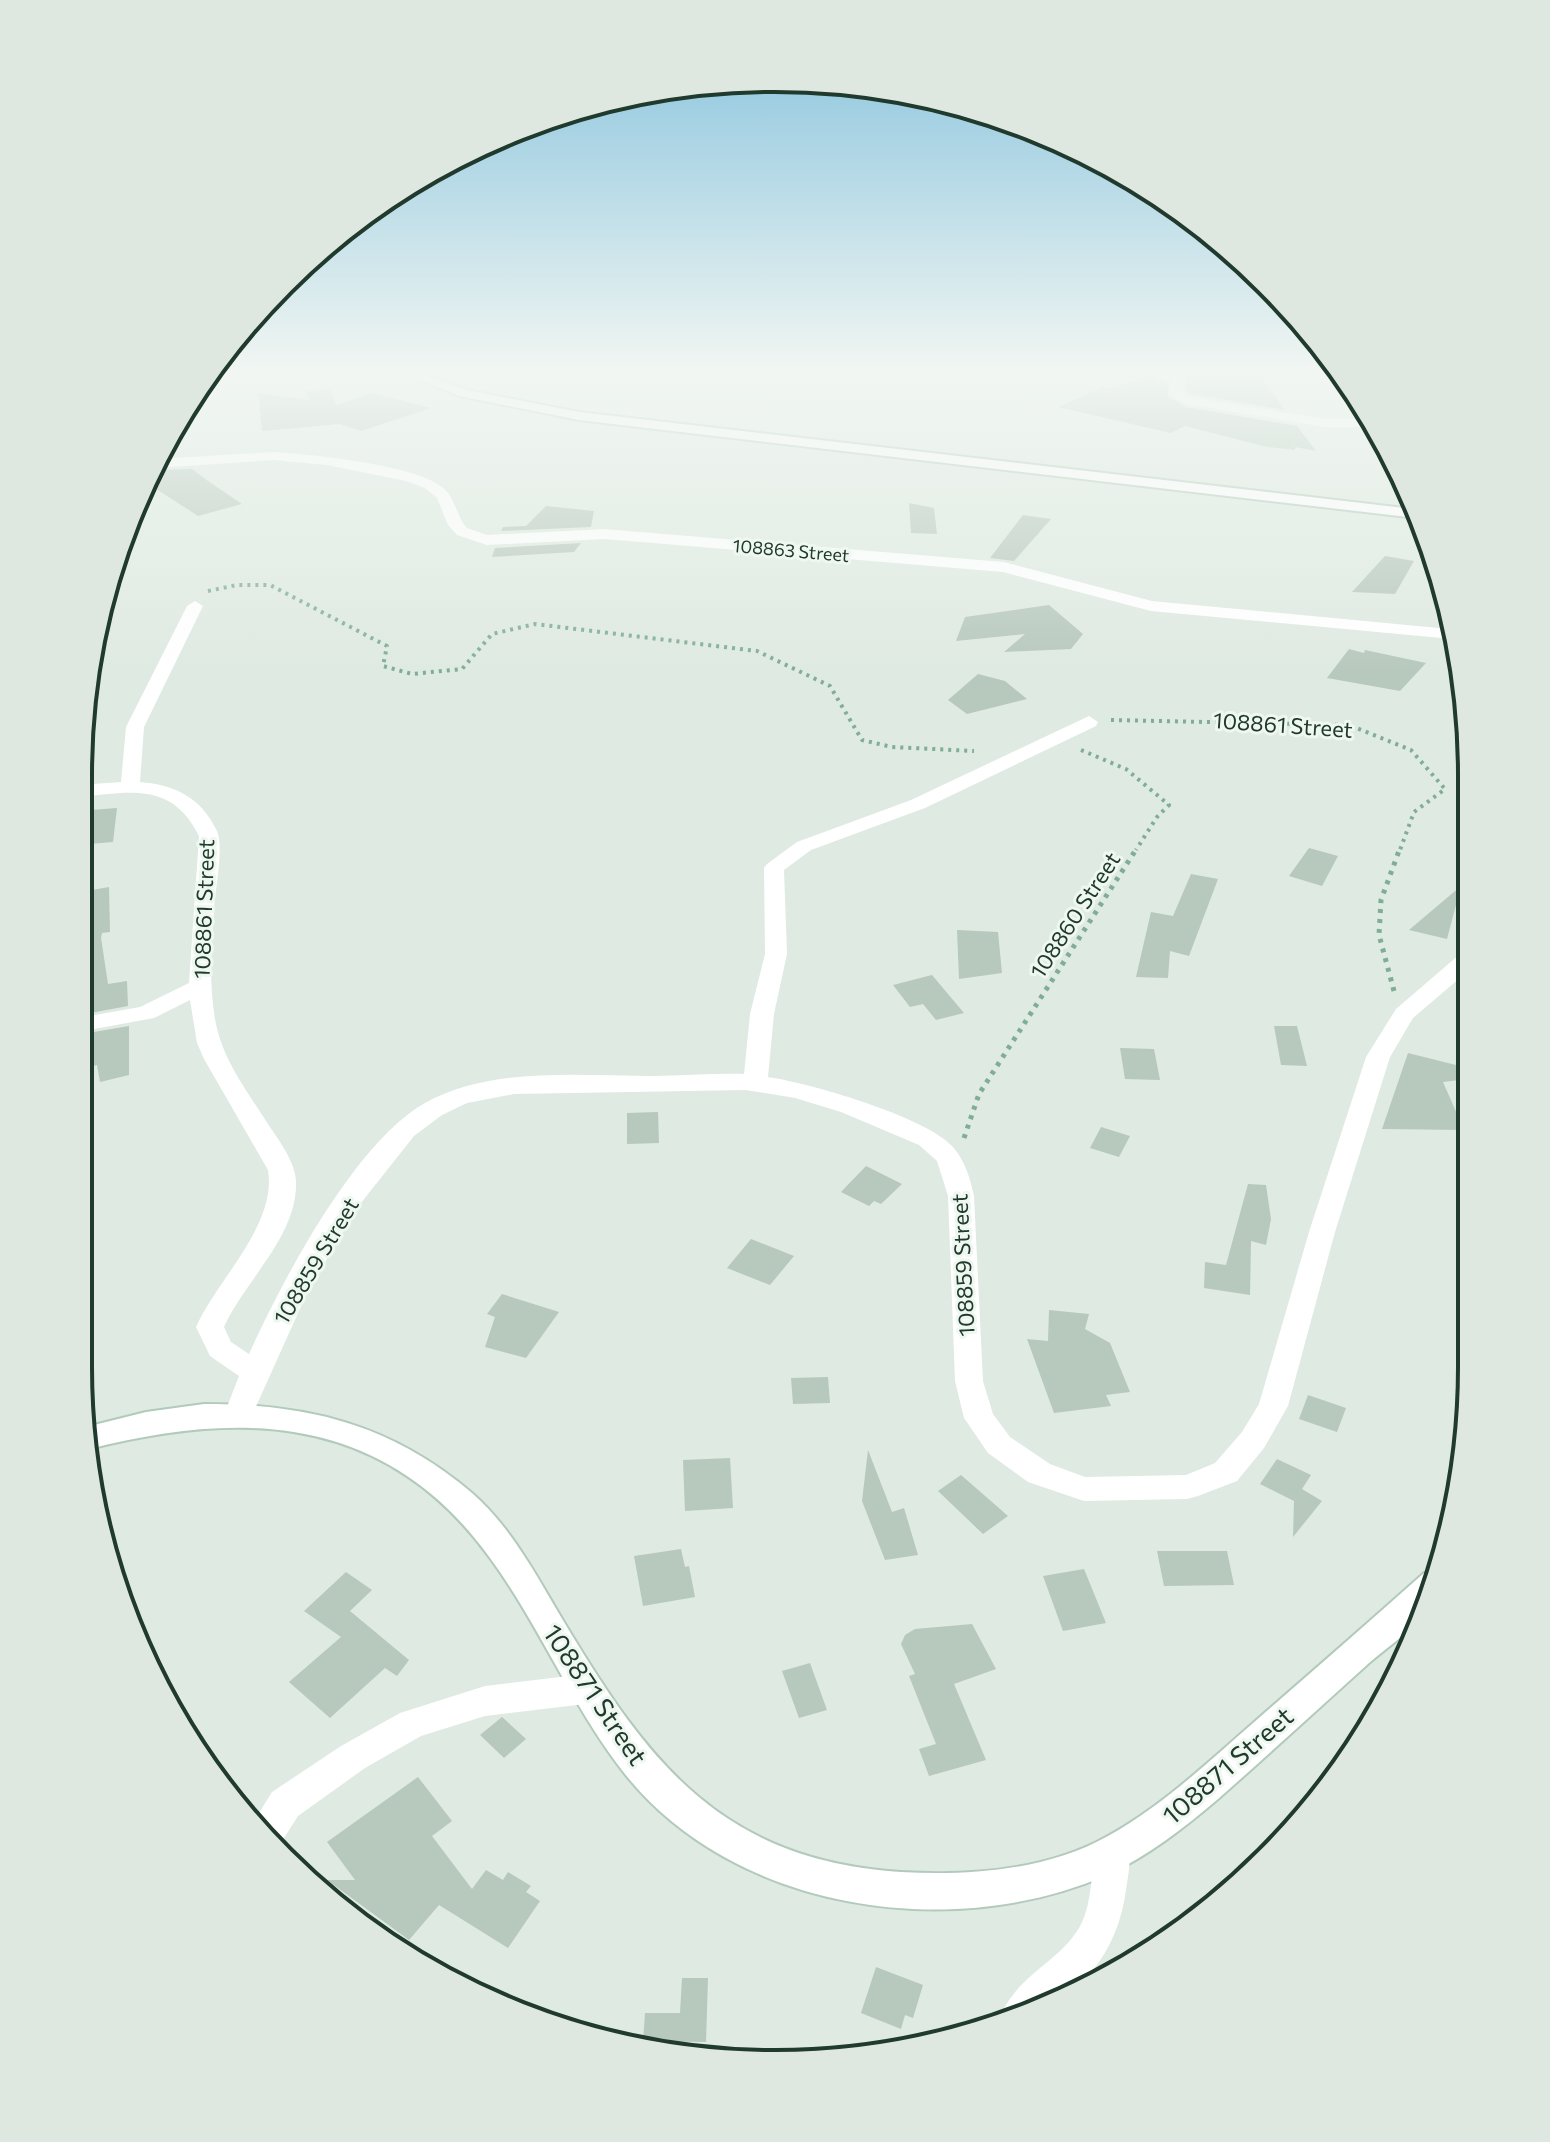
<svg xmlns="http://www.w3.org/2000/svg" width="1550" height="2142" font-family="Commissioner,sans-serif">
	<rect width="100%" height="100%" fill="#dfeae2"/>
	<g fill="#b7c8bd">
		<path d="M 1180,373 L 1258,373 L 1285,410 L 1191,394 L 1187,391 L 1186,378 Z"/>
		<path d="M 1150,377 L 1168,383 L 1168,397 L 1186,407 L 1297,426 L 1316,451 L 1295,447 L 1295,450 L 1267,447 L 1185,426 L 1171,433 L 1058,407 L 1103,387 L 1110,389 Z"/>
		<path d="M 330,389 L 336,405 L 373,393 L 431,408 L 361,431 L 340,424 L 262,431 L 258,393 L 309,400 L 306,391 Z"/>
		<path d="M 192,469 L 208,481 L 242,504 L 198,516 L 150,485 L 155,470 Z"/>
		<path d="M 909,503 L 934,508 L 937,534 L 911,533 Z"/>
		<path d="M 546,506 L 594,511 L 591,527 L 501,531 L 503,527 L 526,526 Z"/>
		<path d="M 1023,515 L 1051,519 L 1014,561 L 990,558 Z"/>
		<path d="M 581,543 L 574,552 L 492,557 L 495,548 Z"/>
		<path d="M 1385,556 L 1414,561 L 1395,594 L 1352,592 Z"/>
		<path d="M 1049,605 L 1083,634 L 1071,649 L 1004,652 L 1025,634 L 956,641 L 965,617 Z"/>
		<path d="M 1349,649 L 1364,653 L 1365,650 L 1426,663 L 1400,691 L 1327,678 Z"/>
		<path d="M 978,674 L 1005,681 L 1027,699 L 967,714 L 948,700 Z"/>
		<path d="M 117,808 L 113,842 L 78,845 L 78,811 Z"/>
		<path d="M 1309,848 L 1338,856 L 1322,886 L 1289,876 Z"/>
		<path d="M 1191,874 L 1218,879 L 1189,956 L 1170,951 L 1168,978 L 1136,977 L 1151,912 L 1173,916 Z"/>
		<path d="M 91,882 L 92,890 L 109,887 L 110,932 L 102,933 L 101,938 L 108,984 L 127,981 L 128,1006 L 85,1014 L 88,951 L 78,953 L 78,883 Z"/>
		<path d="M 1461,886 L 1447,939 L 1409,930 Z"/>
		<path d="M 957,930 L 998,932 L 1002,973 L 959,979 Z"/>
		<path d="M 932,975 L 964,1013 L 936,1020 L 923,1004 L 910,1007 L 893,985 Z"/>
		<path d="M 129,1026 L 129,1075 L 100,1082 L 97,1065 L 93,1066 L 94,1032 Z"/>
		<path d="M 1274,1026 L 1297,1026 L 1307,1066 L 1281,1065 Z"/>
		<path d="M 1120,1048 L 1154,1049 L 1160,1080 L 1125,1079 Z"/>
		<path d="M 1408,1053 L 1468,1068 L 1468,1079 L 1443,1082 L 1464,1130 L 1382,1129 Z"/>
		<path d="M 658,1112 L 659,1143 L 627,1144 L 627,1113 Z"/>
		<path d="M 1101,1127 L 1130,1136 L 1119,1157 L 1090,1148 Z"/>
		<path d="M 866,1166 L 902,1184 L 881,1204 L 874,1201 L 869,1206 L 841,1192 Z"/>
		<path d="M 1248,1184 L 1266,1185 L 1271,1219 L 1266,1245 L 1251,1241 L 1250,1295 L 1204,1288 L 1205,1262 L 1226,1265 Z"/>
		<path d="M 751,1239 L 794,1256 L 770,1285 L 727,1268 Z"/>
		<path d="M 502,1294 L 559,1312 L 526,1358 L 485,1347 L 495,1317 L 487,1314 Z"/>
		<path d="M 1049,1310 L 1089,1314 L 1085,1329 L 1110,1343 L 1130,1392 L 1106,1395 L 1111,1406 L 1054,1413 L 1027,1339 L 1048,1341 Z"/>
		<path d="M 828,1377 L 830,1403 L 793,1404 L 791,1378 Z"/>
		<path d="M 1308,1395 L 1346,1408 L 1337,1432 L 1299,1419 Z"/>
		<path d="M 868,1450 L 892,1512 L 904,1508 L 918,1555 L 885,1560 L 862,1501 Z"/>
		<path d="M 730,1458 L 733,1508 L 685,1511 L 683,1460 Z"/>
		<path d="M 1277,1459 L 1311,1475 L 1302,1489 L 1322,1501 L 1293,1537 L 1294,1501 L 1260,1484 Z"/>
		<path d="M 961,1475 L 1008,1516 L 983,1534 L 938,1491 Z"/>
		<path d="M 681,1549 L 685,1567 L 689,1566 L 695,1597 L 643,1606 L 634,1556 Z"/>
		<path d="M 1157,1551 L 1227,1551 L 1234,1585 L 1164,1586 Z"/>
		<path d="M 1084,1569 L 1106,1623 L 1063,1631 L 1043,1576 Z"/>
		<path d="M 346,1572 L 372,1590 L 350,1611 L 409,1660 L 397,1676 L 385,1668 L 330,1718 L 289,1682 L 341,1637 L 304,1611 Z"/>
		<path d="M 972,1624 L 996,1669 L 954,1684 L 986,1760 L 929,1776 L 919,1749 L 936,1744 L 909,1676 L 915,1674 L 901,1644 L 905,1635 L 915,1629 Z"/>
		<path d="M 810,1663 L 827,1710 L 799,1718 L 782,1671 Z"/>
		<path d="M 502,1717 L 526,1739 L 504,1758 L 480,1735 Z"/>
		<path d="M 418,1777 L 452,1821 L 432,1836 L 472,1889 L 486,1870 L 503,1880 L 508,1872 L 531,1886 L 526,1892 L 540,1901 L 508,1948 L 439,1905 L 409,1940 L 327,1880 L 355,1880 L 327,1842 Z"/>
		<path d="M 876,1967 L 923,1985 L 913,2018 L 905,2015 L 901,2029 L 861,2013 Z"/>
		<path d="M 682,1978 L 708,1978 L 706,2042 L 643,2041 L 645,2013 L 680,2013 Z"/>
	</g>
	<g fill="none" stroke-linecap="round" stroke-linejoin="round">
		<g stroke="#b2cabb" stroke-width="4">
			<g id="secondary">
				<path d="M 404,373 L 421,373 L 467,390 L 579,412 L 1413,509 L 1416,518 L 579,420 L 459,396 Z"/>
				<path d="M 204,1404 C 308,1404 391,1424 472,1493 C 512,1528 537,1577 564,1622 C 649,1764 722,1860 901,1872 C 969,1876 1048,1870 1108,1836 C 1162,1806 1206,1764 1252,1724 C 1309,1674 1367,1624 1424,1573 L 1439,1571 C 1435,1584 1431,1599 1424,1611 C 1414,1630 1386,1648 1369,1663 C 1319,1708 1269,1754 1218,1799 C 1184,1828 1148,1856 1107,1875 C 951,1943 734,1911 625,1774 C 549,1678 513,1546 407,1476 C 310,1411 196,1422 89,1449 L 86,1427 L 146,1412 Z"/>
			</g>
		</g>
		<g stroke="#7fae94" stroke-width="4" stroke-dasharray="3 5" stroke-linecap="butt">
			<path d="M 208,591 L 237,585 L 270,585 L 387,646 L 383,666 L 412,674 L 462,669 L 492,634 L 535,624 L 757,651 L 830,686 L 862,740 L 892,747 L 974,751"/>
			<path d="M 1111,720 L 1349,725 L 1411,750 L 1445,789 L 1414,812 L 1400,850"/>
			<path d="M 1081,750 L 1126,769 L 1169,805 L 1157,817 L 1136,850"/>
		</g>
		<g stroke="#7fae94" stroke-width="5" stroke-dasharray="4 6" stroke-linecap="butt">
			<path d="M 1394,991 L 1379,935 L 1381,900 L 1400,848"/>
			<path d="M 964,1138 L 979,1094 L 1137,848"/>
		</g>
		<g fill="#fff" fill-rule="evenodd">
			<path d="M 1148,373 L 1176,373 L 1184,380 L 1184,393 L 1190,397 L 1324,419 L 1368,419 L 1373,427 L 1324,427 L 1186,404 L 1170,394 L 1171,381 Z"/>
			<path d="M 273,452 C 309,454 416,465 442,487 C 456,498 456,516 467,528 L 487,535 L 604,529 L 1004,562 L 1152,601 L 1449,629 L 1452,639 L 1151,611 L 1003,572 L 604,539 L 487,545 L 457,535 L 448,525 L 437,498 L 425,488 L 406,481 L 327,465 L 273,460 L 156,468 L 159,459 Z"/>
			<path d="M 195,601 L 203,606 L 144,727 L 140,782 C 176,785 201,798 217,831 C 224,847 215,891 214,910 C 211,946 209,983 215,1019 C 222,1060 248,1092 270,1127 C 280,1142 295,1162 296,1181 C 298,1236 245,1280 224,1327 L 231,1342 L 249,1354 C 282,1281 355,1142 425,1103 C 492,1066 579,1076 653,1076 C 683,1076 713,1073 744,1074 L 750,1014 L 765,954 L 764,868 L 767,864 L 797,842 L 911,800 L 1089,716 L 1098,722 L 1096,726 L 925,808 L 811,850 L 784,870 L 787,954 L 774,1014 L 768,1077 C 809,1083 924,1116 952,1146 C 965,1160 970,1178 974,1196 L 983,1381 L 993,1414 L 1010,1437 L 1050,1464 L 1085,1477 L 1186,1475 L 1215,1463 L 1242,1432 L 1259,1404 L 1309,1232 L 1366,1057 L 1396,1009 L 1460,954 L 1468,952 L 1468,971 L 1413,1018 L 1390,1057 L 1335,1232 L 1288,1406 L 1264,1448 L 1237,1481 L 1198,1496 L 1187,1499 L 1084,1501 L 1028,1482 L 988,1453 L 964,1418 L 955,1381 L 948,1196 L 937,1161 L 919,1145 L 841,1112 L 795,1098 L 746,1090 L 514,1094 L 467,1103 L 442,1115 L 414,1136 L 357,1208 L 307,1293 L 250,1420 L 240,1423 L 230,1420 L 225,1412 L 239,1376 L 210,1356 L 196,1327 C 218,1278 277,1225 268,1170 L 204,1059 L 197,1043 L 190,1000 L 154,1018 L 78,1032 L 78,1018 L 140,1007 L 189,983 L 199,836 C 172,781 130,792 78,797 L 78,785 L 121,782 L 126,727 L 187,606 Z"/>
			<path d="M 585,1674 L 597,1678 L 602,1689 L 597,1700 L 585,1704 L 485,1716 L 421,1736 L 365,1768 L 298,1816 L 279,1846 L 254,1821 L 272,1792 L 341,1746 L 400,1713 L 485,1686 Z"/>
			<path d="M 1113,1837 L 1126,1842 C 1133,1858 1128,1873 1126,1890 C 1119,1942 1092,1985 1044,2009 C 1032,2016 1016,2018 1002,2021 L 1000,2017 C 1018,1974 1058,1963 1079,1928 C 1094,1903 1089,1868 1100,1842 Z"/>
		</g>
		<use href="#secondary" fill="#fff" fill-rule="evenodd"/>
	</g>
	<linearGradient id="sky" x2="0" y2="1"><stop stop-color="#81c0dc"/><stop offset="0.55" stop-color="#f1f6f2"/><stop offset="1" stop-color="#f1f6f2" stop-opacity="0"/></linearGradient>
	<rect width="1550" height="673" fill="url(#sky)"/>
	<g text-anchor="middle" stroke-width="6" stroke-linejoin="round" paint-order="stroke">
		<g font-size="18" fill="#203a2d" stroke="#eff7f1">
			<text transform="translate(791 551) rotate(5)" y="6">108863 Street</text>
		</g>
		<g font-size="22" fill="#203a2d" stroke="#eff7f1">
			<text transform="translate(1283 725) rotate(4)" y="8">108861 Street</text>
			<text transform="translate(204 909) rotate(-88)" y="8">108861 Street</text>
			<text transform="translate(1075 915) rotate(-57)" y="8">108860 Street</text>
			<text transform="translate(316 1261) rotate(-59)" y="8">108859 Street</text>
			<text transform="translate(963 1265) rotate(-93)" y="8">108859 Street</text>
		</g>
		<g font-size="26" fill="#203a2d" stroke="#eff7f1">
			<text transform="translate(595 1695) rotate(56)" y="9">108871 Street</text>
			<text transform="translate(1228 1766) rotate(-41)" y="9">108871 Street</text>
		</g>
	</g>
	<path d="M0 0H1550V2142H0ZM775 92H775A683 683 0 0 1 1458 775V1367A683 683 0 0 1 775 2050H775A683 683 0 0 1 92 1367V775A683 683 0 0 1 775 92Z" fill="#dee8e1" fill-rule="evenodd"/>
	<path fill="none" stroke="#203a2d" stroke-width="4" d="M775 92H775A683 683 0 0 1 1458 775V1367A683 683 0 0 1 775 2050H775A683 683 0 0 1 92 1367V775A683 683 0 0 1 775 92Z"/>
</svg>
